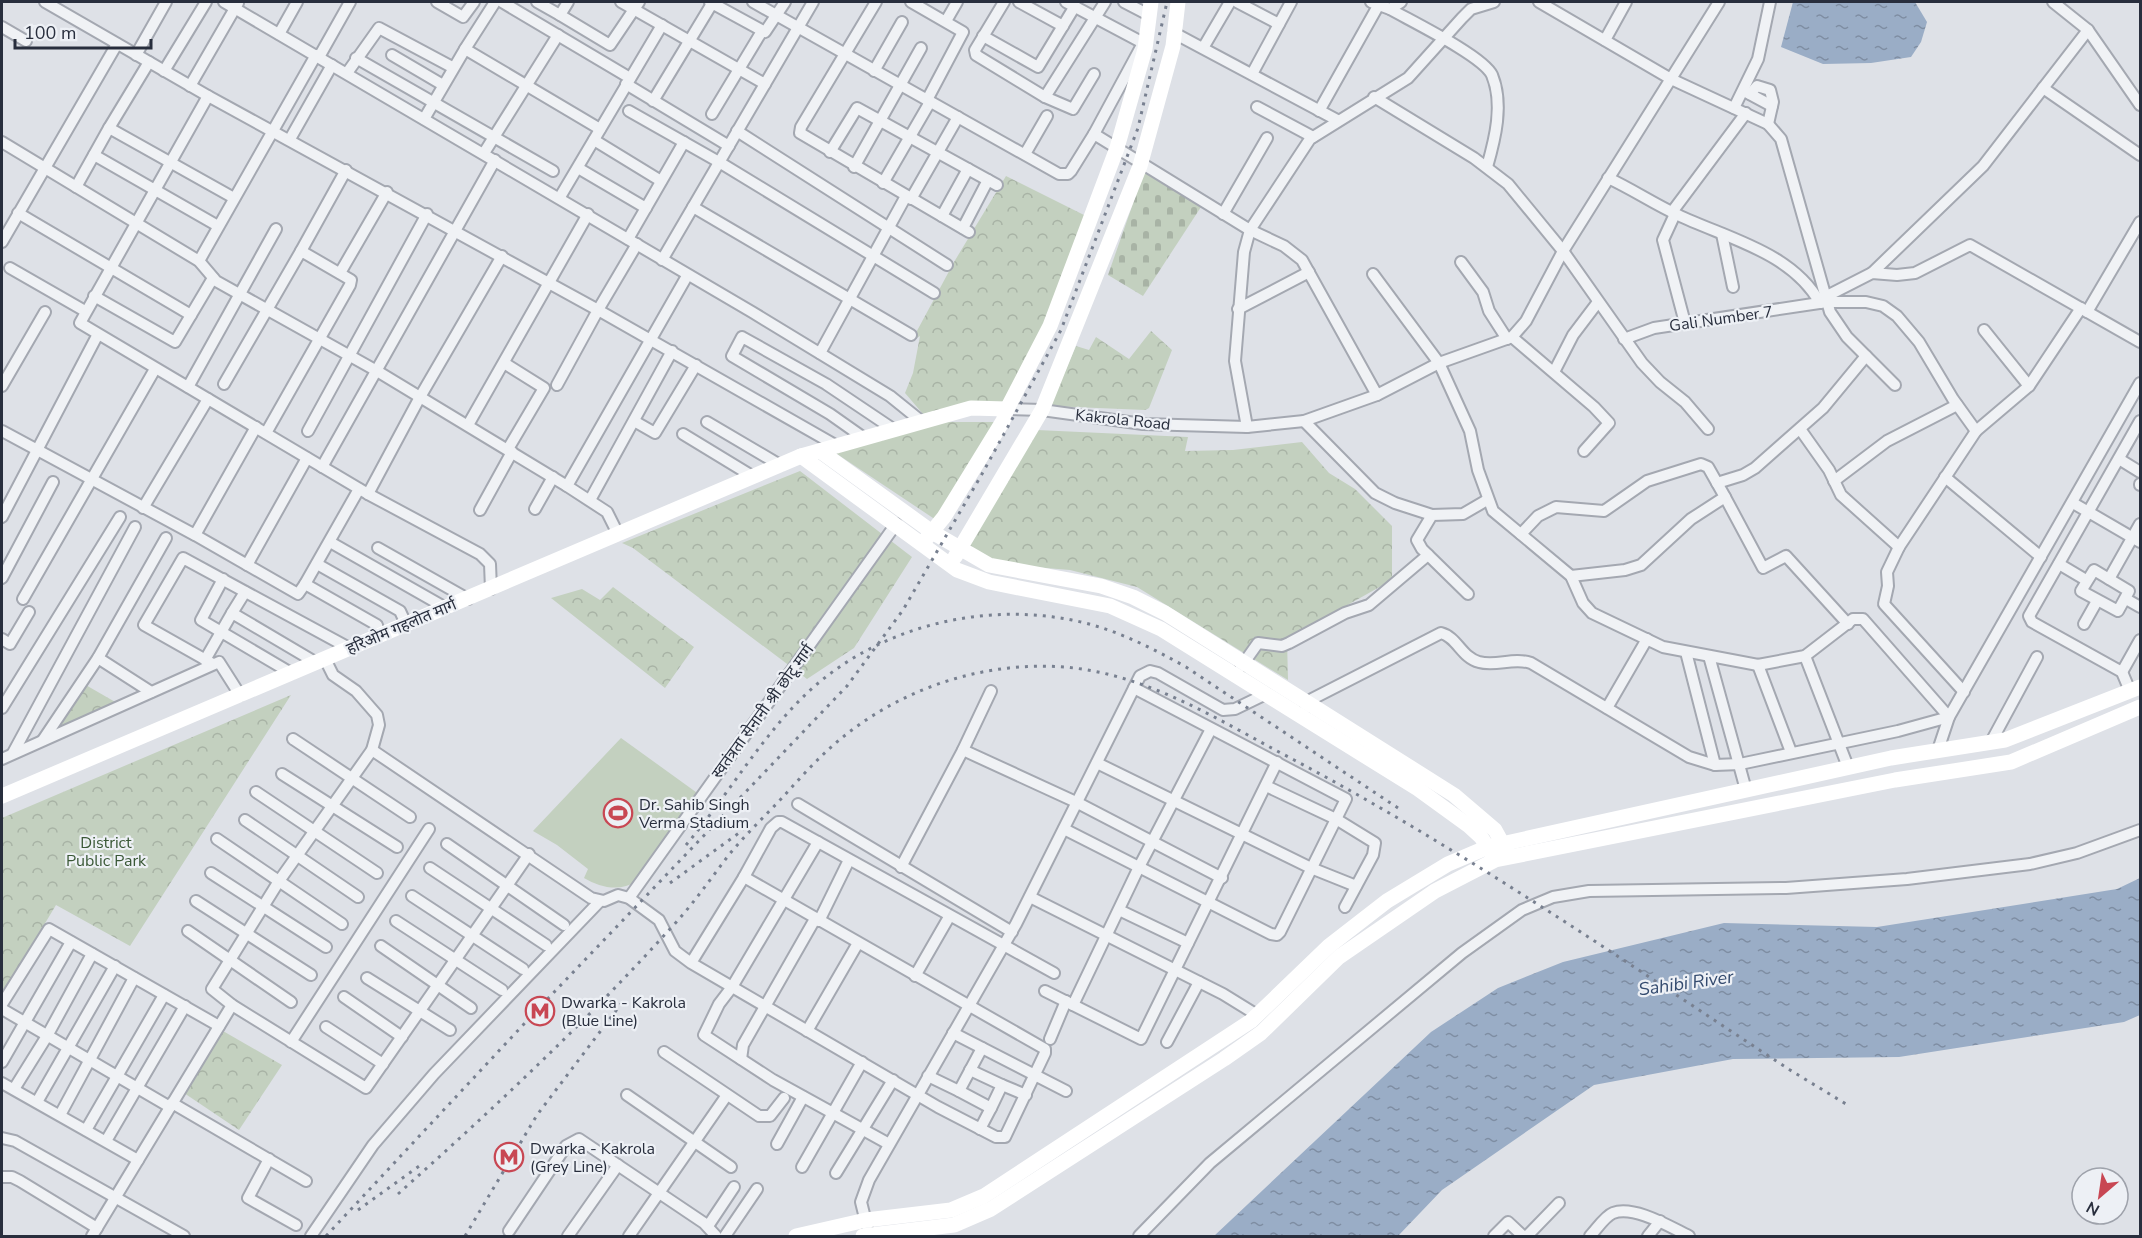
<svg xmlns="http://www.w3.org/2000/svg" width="2142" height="1238" font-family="'Nunito Sans','Noto Sans Devanagari',sans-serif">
	<defs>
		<pattern id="forest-crowns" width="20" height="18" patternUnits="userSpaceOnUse" patternTransform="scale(1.5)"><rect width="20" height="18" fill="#c3d0bf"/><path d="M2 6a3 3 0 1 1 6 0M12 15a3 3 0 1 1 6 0" fill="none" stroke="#a8b3a5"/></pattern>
		<pattern id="cemetery-stones" width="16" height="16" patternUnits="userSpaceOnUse" patternTransform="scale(1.5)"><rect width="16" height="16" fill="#c3d0bf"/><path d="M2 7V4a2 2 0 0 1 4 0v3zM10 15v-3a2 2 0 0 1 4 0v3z" fill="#a8b3a5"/></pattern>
		<pattern id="water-ripples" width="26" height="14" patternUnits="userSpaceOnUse" patternTransform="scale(1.5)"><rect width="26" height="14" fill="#9aadc6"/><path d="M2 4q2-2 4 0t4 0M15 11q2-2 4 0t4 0" fill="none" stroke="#7e8da2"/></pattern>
	</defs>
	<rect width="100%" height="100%" fill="#dee1e7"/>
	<path fill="#c3d0bf" d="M 621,738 L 700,795 L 637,881 C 620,892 601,888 584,878 L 588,869 L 557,845 L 533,831 Z"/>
	<g fill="url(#forest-crowns)">
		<path d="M 1006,176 L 1086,216 L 1043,331 L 1005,404 L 964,404 L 923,414 L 905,393 L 913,373 L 920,336 L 911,342 L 954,262 Z"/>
		<path d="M 1151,331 L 1172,350 L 1149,408 L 1145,410 L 1050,406 L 1076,346 L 1089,350 L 1096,337 L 1129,359 Z"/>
		<path d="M 936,422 L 995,422 L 936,520 L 834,452 Z"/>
		<path d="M 1037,430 L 1188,437 L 1185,451 L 1233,450 L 1302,442 L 1329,473 L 1355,489 L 1392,526 L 1392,580 L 1287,639 L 1288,680 L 1137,587 L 1070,570 L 1022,566 L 988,558 L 968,545 Z"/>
		<path d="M 800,471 L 912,557 L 854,648 L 807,679 L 633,548 L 622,543 Z"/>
		<path d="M 613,587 L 694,647 L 665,688 L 551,598 L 582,589 L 600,600 Z"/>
		<path d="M 84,684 L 117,703 L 49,735 Z"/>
		<path d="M 291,695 L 130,946 L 56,905 L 2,995 L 2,818 Z"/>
		<path d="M 223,1031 L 282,1065 L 239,1130 L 184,1093 Z"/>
	</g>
	<path fill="url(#cemetery-stones)" d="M 1144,172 L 1201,207 L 1143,296 L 1108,275 Z"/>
	<g fill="url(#water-ripples)">
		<path d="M 1793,2 L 1915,2 L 1927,22 L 1921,42 L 1911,57 L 1871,63 L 1823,64 L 1781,47 Z"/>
		<path d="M 2140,878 L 2140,1015 L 2124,1022 L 1899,1057 L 1733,1059 L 1594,1085 L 1442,1190 L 1398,1236 L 1214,1236 L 1431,1032 L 1498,988 L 1563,962 L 1724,923 L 1877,927 L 2117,889 Z"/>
	</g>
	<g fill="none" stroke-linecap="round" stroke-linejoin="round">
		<g stroke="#a4a8b1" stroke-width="14">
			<g id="street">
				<path d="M 45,2 L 208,96 L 598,310 L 557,385"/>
				<path d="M 224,2 L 752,312 L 890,396 L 921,421"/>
				<path d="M 437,2 L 463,17 L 474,2"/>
				<path d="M 502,2 L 630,78"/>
				<path d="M 537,2 L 560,15"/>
				<path d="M 568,2 L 560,15 L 610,45 L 639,2"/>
				<path d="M 621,2 L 765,84"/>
				<path d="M 710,2 L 765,32 L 785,2"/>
				<path d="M 753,2 L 1059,174 L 1068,174 L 1071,171 L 1094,134 L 1250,230 L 1284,246 L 1302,260 L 1377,395"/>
				<path d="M 876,2 L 801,127 L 800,133 L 969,232"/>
				<path d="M 911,2 L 963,32 L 927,100"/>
				<path d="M 1004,2 L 975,50 L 976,55 L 1045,97 L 1073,109 L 1094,74"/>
				<path d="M 1019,2 L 1063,26"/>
				<path d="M 1066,2 L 1145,44"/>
				<path d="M 1124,2 L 1149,15"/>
				<path d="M 1237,2 L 1279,24"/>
				<path d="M 1371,2 L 1390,9 L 1401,2"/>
				<path d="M 1539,2 L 1671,79 L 1768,124 L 1781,139 L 1830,312 L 1847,337 L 1895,385"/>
				<path d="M 2053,2 L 2088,30 L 2140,105"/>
				<path d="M 1390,9 C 1411,21 1483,56 1492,75 C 1504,104 1495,139 1487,167"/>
				<path d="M 946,21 L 957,2"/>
				<path d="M 2,27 L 26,41"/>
				<path d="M 1174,33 L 1337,120"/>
				<path d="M 279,34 L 297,2"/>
				<path d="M 983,36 L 1038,67 L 1075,6"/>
				<path d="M 1605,40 L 1626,2"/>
				<path d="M 1203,48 L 1230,2"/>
				<path d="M 465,49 L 495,2"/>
				<path d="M 136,55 L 166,2"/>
				<path d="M 392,55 L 443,85"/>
				<path d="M 319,57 L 350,2"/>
				<path d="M 356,58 L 553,171"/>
				<path d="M 164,71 L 206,2"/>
				<path d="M 874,71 L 902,22"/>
				<path d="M 347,73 L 379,28 L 452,67"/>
				<path d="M 1252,74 L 1291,2"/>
				<path d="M 626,84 L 729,146"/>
				<path d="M 190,86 L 238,3"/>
				<path d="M 2043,88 L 2140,155"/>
				<path d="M 1746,92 L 1772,106"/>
				<path d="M 1750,94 L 1757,86 L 1770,90 L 1773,102 L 1768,124"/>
				<path d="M 208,96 L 80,323 L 368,494 L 480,554 L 490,564 L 491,589"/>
				<path d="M 1045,97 L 1105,2"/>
				<path d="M 1374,97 L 1474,158 L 1508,184 L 1563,251 L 1642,363 L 1660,382 L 1685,402 L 1708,429"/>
				<path d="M 653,101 L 713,2"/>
				<path d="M 1257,107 L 1313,137"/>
				<path d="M 1734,108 L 1758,59 L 1770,2"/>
				<path d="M 629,111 L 719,162 L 934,293"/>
				<path d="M 1319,111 L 1378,6"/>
				<path d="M 712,114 L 762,31"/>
				<path d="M 424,119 L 465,49 L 600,129"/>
				<path d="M 109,128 L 149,62"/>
				<path d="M 737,131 L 947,265"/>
				<path d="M 1094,134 L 1141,47"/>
				<path d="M 290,139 L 332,65"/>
				<path d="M 594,140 L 661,181"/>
				<path d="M 2,142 L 199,261 L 216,281 L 377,371 L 567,486"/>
				<path d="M 830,152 L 857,108 L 997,185"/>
				<path d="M 484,153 L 558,35"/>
				<path d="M 1025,154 L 1047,116"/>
				<path d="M 94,155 L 218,226"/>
				<path d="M 854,167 L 921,48"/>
				<path d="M 578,168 L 646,208"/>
				<path d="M 1608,178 C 1632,189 1654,204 1678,215 C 1726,238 1792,252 1820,303"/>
				<path d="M 883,183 L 930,102"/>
				<path d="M 76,187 L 109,128 L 234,198"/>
				<path d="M 560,197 L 662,25"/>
				<path d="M 911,199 L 958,117"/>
				<path d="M 693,207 L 911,335"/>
				<path d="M 1672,212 L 1746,113"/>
				<path d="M 18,213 L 191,315"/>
				<path d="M 1223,214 L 1267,138"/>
				<path d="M 1675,214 L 1663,240 L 1685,323"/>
				<path d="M 942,216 L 968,169"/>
				<path d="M 963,228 L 988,180"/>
				<path d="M 1722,234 L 1733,287"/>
				<path d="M 628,239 L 684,142"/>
				<path d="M 2,242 L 117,44"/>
				<path d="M 637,244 L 598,310 L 837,446"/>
				<path d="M 301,251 L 346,170"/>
				<path d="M 662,260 L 813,2"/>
				<path d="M 199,261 L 316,55"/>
				<path d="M 1461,262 L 1483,292 L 1489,311 L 1507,339"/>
				<path d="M 10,268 L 85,311"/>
				<path d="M 340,273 L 387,192"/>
				<path d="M 1872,273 L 1983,166 L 2088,30"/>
				<path d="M 1373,274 L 1439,363 L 1470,431 L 1478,470 L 1493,511 L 1571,576 L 1583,603 L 1592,613 L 1663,647 L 1758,665 L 1805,656 L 1853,619 L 1863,619 L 1949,717 L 1938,750"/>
				<path d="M 94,296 L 175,342 L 213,278"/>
				<path d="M 1825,297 L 1872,273 L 1897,275 L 1915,273 L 1970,245 L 2140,342"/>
				<path d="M 1238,309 L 1309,272"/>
				<path d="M 2087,312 L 2140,222"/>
				<path d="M 1984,330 L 2029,386"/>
				<path d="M 1512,337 L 1594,407 L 1609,423 L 1584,451"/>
				<path d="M 1624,339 L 1654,328 L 1826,302 L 1866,302 L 1883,306 L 1897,316 L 1919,342 L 1953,399 L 1976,431 L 2029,386 L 2081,308"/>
				<path d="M 820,353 L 906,196"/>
				<path d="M 504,363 L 544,388 L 508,449"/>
				<path d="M 1554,372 L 1573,335 L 1598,302"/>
				<path d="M 224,384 L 301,251 L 351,280 L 350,285 L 266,433"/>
				<path d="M 2,386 L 45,312"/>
				<path d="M 188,387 L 276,229"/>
				<path d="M 1007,409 L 1042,410 L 1143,424 L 1247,427 L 1304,421 L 1377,395 L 1439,363 L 1512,337 L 1526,321 L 1563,251 L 1719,2"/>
				<path d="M 634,421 L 655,433 L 696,365"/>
				<path d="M 1304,421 L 1375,493 L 1395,503 L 1432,515"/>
				<path d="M 707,422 L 780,465"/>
				<path d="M 468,425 L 588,214"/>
				<path d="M 1247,427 L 1235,361 L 1244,252 L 1250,230 L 1310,139 L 1408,78 L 1462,18 L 1471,9 L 1494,2"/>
				<path d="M 1800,429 L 1829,470 L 1841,495 L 1899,547 L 1976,431"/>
				<path d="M 2,431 L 195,535 L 298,594 L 305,584 L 377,625 L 379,635"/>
				<path d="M 308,431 L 427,214"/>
				<path d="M 683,434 L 752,476"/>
				<path d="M 864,438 L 830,414 L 732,356 L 742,337 L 826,384 L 893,429"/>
				<path d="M 2119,459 L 2140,472"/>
				<path d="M 322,467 L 495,160"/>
				<path d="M 1945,477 L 2041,557"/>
				<path d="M 1834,481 L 1887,441 L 1957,405"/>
				<path d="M 1717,483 L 1743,475 L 1755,468 L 1823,408 L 1866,356"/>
				<path d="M 2140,484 L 2140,485"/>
				<path d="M 368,494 L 420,397 L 502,256"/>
				<path d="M 1725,497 L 1763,568 L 1786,556 L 1848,624"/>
				<path d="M 590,500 L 672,351"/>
				<path d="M 2073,503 L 2140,542"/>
				<path d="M 143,508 L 208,399"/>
				<path d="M 535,509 L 553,477"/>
				<path d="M 480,510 L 512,452"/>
				<path d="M 2,517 L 97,336"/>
				<path d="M 618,534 L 607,512 L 567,486 L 687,276"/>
				<path d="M 1521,534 L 1538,516 L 1556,507 L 1604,511 L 1647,481 L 1701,464 L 1708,467 L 1725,497 L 1691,519 L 1641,565 L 1625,570 L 1571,576"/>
				<path d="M 195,535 L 256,427"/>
				<path d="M 330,542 L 446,608"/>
				<path d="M 1899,547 L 1887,572 L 1888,586 L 1884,604 L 1964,692"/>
				<path d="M 378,548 L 468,599"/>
				<path d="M 317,564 L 400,611 L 406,624"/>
				<path d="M 2059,564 L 2086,580"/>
				<path d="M 247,565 L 307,458"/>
				<path d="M 2094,570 L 2129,591 L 2118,611 L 2081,591 Z"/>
				<path d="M 2,578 L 53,482"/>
				<path d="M 223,579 L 201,620 L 291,673"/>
				<path d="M 2109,579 L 2140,524"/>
				<path d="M 305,584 L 359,489"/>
				<path d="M 1468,594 L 1422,549 L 1417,540 L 1432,515 L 1463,514 L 1487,500"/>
				<path d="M 23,599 L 155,369"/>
				<path d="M 2126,599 L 2140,607"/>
				<path d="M 232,613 L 245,592"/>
				<path d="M 2084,624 L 2097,601"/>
				<path d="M 2,639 L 10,644 L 29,612"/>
				<path d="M 1686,652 L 1715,765"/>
				<path d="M 1709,656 L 1746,790"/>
				<path d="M 1805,656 L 1848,767"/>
				<path d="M 98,658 L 151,692"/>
				<path d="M 325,659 L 333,675 L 356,691 L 377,715 L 379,725 L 372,750 L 279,881 L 212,989 L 232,1005 L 366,1088 L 529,854"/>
				<path d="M 205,660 L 232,613 L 315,662"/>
				<path d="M 213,664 L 144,625 L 183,558 L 349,648"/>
				<path d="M 1758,665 L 1791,752"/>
				<path d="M 1241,667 L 1258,643 L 1282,646 L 1289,643 L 1345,613 L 1369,605 L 1428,555"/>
				<path d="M 2122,672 L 2140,640"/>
				<path d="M 2130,691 L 2122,672 L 2032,622 L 2029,616 L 2140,421"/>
				<path d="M 2,708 L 120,517"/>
				<path d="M 1306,708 L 1312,699 L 1441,633 C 1457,637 1462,658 1479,662 C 1496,667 1513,657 1531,663 L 1689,757 L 1715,765 L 1740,764 L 1898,731 L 1949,717 L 2140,383"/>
				<path d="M 1607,708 L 1647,639"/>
				<path d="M 293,739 L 410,817"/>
				<path d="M 43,740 L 98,658 L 166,538"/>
				<path d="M 1991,742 L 2037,657"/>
				<path d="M 372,750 L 591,898 L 604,901 L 618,895 L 629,898 L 659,920 L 675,951 L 691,963 L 938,1107 L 996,1137 L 1005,1137 L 1045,1053 L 1045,1049 L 744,877 L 691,963"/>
				<path d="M 963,750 L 1076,802 L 1222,878"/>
				<path d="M 13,753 L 135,527"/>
				<path d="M 2,759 L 219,662 L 240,695"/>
				<path d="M 1097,763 L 1311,868 L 1356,886"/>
				<path d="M 282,774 L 397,847"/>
				<path d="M 1266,786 L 1336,819 L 1375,843 L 1373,855 L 1345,907"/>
				<path d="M 256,792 L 377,873"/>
				<path d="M 798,804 L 1012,932"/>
				<path d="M 245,820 L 358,897"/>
				<path d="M 1064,829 L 1271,934 L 1277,935 L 1280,932 L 1346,799 L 1134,688"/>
				<path d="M 217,839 L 342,924"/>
				<path d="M 818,842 L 732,987 L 719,1004 L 704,1035 L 773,1080 L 889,1144"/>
				<path d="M 447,844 L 564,925"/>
				<path d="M 901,867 L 963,750 L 991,691"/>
				<path d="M 430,868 L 546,945"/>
				<path d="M 211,873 L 326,947"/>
				<path d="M 744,877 L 771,828 L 778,822 L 782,822 L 1054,973"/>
				<path d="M 412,896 L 523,969"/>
				<path d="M 1030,897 L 1223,994 L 1257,1015"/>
				<path d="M 629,898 L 896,524"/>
				<path d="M 196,901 L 311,975"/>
				<path d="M 1119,910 L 1188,943"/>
				<path d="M 396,921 L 502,990"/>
				<path d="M 819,921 L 849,860"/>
				<path d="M 188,931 L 291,1002"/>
				<path d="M 381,946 L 471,1008"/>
				<path d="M 915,976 L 949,917"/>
				<path d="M 367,978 L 450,1030"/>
				<path d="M 1045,991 L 1141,1039 L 1277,762"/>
				<path d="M 344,997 L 402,1037"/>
				<path d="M 2,1004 L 49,929 L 219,1026"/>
				<path d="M 1073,1005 L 1139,867 L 1211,729"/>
				<path d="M 2,1009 L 170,1107"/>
				<path d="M 326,1027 L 383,1064"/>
				<path d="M 807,1031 L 858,943"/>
				<path d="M 953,1033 L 1066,1091"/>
				<path d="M 1050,1039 L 1066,1001"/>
				<path d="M 291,1042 L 429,829"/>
				<path d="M 1167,1042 L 1199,982"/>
				<path d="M 664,1052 L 759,1116 L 770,1116 L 784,1098"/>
				<path d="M 741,1059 L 743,1045 L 815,919"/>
				<path d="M 2,1062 L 71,942"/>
				<path d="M 970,1070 L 1002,1085 L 991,1108"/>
				<path d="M 928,1076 L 959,1091"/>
				<path d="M 2,1083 L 138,1160"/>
				<path d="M 1002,1085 L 1026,1095"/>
				<path d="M 14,1089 L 47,1036 L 92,954"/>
				<path d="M 627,1095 L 731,1167"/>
				<path d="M 37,1102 L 115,966"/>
				<path d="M 172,1103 L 306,1181"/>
				<path d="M 60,1115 L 134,978"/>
				<path d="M 980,1129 L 991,1108 L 959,1091 L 982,1048"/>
				<path d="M 86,1130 L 164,995"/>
				<path d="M 2,1138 L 15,1141 L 184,1236"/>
				<path d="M 106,1141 L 185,1006"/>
				<path d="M 777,1144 L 803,1097"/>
				<path d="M 269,1159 L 248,1198 L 296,1225"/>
				<path d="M 802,1167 L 862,1062"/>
				<path d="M 836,1173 L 893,1080"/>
				<path d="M 2,1177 L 12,1177 L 20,1181 L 97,1228"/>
				<path d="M 708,1226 L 734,1187"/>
				<path d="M 867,1226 L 861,1202 L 869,1180 L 1016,924 L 1140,676 L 1150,671 L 1158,673 L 1223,710 L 1235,709 L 1266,694"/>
				<path d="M 509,1231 L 566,1146 L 579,1139 L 704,1223 L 716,1236"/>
				<path d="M 92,1236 L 232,1005"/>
				<path d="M 311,1236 L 373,1145 L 434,1074 L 600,901"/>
				<path d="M 568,1236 L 618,1165"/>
				<path d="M 629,1236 L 727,1095"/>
				<path d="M 725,1236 L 757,1189"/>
				<path d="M 1139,1236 L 1210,1163 L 1462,953 L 1522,910 L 1553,897 L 1589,891 L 1786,888 L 1907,879 L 2030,864 L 2077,853 L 2140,830"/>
				<path d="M 1494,1236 L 1508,1222 L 1523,1236"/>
				<path d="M 1527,1236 L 1559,1203"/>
				<path d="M 1590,1236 C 1596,1230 1605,1216 1613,1213 C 1634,1205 1670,1227 1689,1236"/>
				<path d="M 1648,1236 L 1660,1221"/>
			</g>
		</g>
		<use href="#street" stroke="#f0f2f5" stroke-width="10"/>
		<g stroke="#fff" stroke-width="15">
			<path d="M 820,451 L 932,532 L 989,565 L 1101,586 L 1133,597 L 1165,613 L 1454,795 L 1495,830 L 1506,850"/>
			<path d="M 801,456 L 957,570 L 989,582 L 1110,606 L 1161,629 L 1418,789 L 1469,826 L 1481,837 L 1492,854"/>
			<path d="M 926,539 L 944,517 L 1003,421 L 1007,409 L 1050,326 L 1117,148 L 1145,49 L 1151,2"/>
			<path d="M 955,557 L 1042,410 L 1140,166 L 1173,46 L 1178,2"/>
			<path d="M 2,796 L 801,456 L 971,408 L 1007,409"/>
			<path d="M 796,1236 L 866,1220 L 951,1210 L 984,1196 L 1251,1021 L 1329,946 L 1387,901 L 1448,864 L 1488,847 L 1891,758 L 2005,740 L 2140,687"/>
			<path d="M 863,1236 L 954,1225 L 991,1209 L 1224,1059 L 1261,1033 L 1339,957 L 1435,891 L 1495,860 L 1895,780 L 2011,762 L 2140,707"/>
		</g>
		<g stroke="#788090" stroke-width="3" stroke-dasharray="3 6" stroke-linecap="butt">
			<path d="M 686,845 C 725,799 756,745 799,701 C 870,628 982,599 1081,622 C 1119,631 1152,648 1186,667 L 1398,808"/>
			<path d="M 670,883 L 743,830"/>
			<path d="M 398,1194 C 492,1110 584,1024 669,930 C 691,907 709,881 728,856 C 744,836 763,818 781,799 C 802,776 823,752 848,733 C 911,684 994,659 1074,668 C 1149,677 1214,717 1279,752 C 1457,845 1622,960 1790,1070 L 1846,1104"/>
			<path d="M 358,1210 L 422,1164"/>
			<path d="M 326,1236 L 538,1009 L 847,686 L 903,610 L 982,474 L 1061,330 L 1138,128 L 1167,2"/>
			<path d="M 465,1236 L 537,1115 L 621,1004"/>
		</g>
	</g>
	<defs>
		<g id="stadium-ring" transform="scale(1.5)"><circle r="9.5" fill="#edf0f5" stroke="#c84753" stroke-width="1.5"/><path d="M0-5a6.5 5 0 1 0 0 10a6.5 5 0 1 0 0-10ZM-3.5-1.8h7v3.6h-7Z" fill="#c84753"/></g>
		<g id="metro-ring" transform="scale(1.5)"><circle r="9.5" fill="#edf0f5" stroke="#c84753" stroke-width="1.5"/><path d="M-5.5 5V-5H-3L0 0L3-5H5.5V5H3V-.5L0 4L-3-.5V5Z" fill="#c84753"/></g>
	</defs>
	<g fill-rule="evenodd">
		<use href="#stadium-ring" x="618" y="813"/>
		<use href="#metro-ring" x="540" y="1011"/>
		<use href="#metro-ring" x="509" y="1157"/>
	</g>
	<g text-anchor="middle" stroke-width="4.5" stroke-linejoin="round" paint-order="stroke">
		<g font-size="16" fill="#282e3d" stroke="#edf0f5">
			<text transform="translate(1721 318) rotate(-8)" y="6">Gali Number 7</text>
			<text transform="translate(1123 419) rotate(6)" y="6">Kakrola Road</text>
			<text transform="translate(401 626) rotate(-23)" y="6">हरिओम गहलोत मार्ग</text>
			<text transform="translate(762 711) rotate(-54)" y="6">स्वतंत्रता सेनानी श्री छोटू मार्ग</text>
		</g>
		<g font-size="16" fill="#282e3d" stroke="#edf0f5" text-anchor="start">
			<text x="639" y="810">Dr. Sahib Singh<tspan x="639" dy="18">Verma Stadium</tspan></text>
			<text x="561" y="1008">Dwarka - Kakrola<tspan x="561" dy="18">(Blue Line)</tspan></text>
			<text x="530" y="1154">Dwarka - Kakrola<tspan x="530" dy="18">(Grey Line)</tspan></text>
		</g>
		<g font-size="16" fill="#3a5836" stroke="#edf0f5">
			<text x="106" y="848">District<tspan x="106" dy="18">Public Park</tspan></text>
		</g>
		<g font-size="18" font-style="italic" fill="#344b6f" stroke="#edf0f5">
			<text transform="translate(1686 983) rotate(-8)" y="6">Sahibi River</text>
		</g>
	</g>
	<rect width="2142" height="1238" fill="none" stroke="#282e3d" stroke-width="6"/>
	<g transform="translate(2100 1196) rotate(209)"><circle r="28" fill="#edf0f5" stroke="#9ea2ab" stroke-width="1.5"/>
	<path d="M0-4.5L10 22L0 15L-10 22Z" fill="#c84753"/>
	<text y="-9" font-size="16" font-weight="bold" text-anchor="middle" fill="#282e3d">N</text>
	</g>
	<path d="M15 39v9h136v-9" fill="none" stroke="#282e3d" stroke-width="3"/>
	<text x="24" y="39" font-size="18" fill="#282e3d" stroke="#edf0f5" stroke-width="4.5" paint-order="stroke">100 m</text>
</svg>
